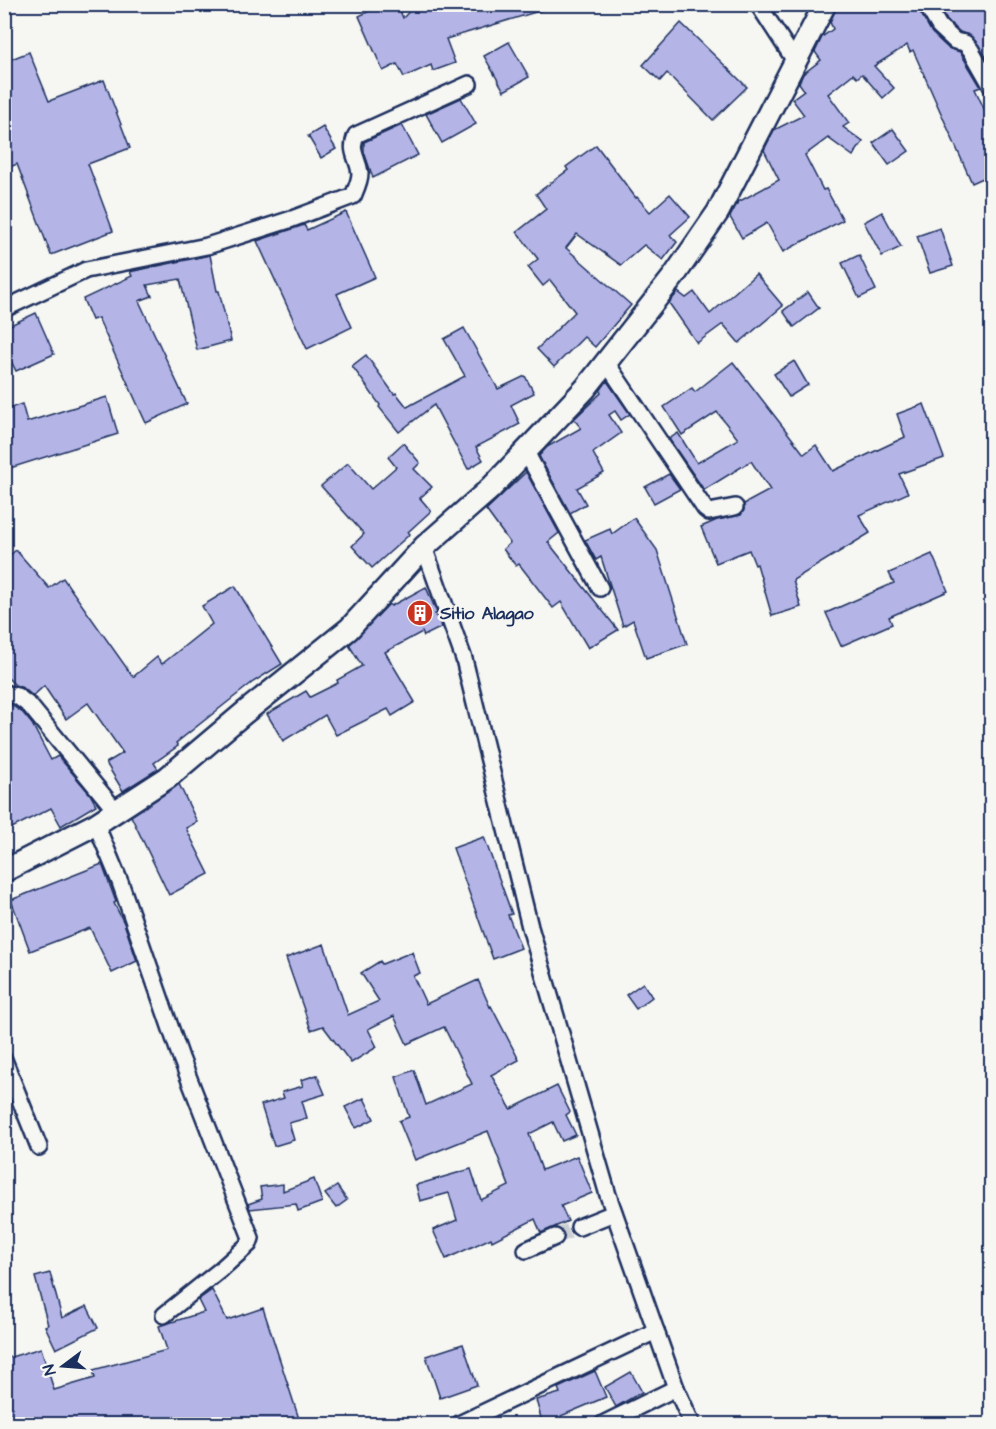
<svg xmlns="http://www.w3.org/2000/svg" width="996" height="1429" font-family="'Architects Daughter',sans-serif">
	<rect width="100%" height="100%" fill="#f6f6f2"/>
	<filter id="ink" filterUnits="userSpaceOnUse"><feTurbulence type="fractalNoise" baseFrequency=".0167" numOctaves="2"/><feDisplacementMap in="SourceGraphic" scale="12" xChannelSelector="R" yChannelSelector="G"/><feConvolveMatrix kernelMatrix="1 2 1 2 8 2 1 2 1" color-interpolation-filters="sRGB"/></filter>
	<g filter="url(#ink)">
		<g fill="#b4b5e6" stroke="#1b2f5e" stroke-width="1.5">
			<path d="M 384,4 L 397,4 L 403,18 L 416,4 L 438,4 L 443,10 L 461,4 L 548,4 L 549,8 L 446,39 L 455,63 L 433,71 L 431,65 L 404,77 L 397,64 L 383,71 L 359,16 Z"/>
			<path d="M 838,4 L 916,4 L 932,33 L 948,48 L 960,52 L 981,87 L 975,89 L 992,126 L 992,174 L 972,183 L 913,50 L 910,52 L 907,45 L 874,66 L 894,88 L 883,98 L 862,74 L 857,78 L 853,74 L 828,94 L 849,123 L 843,127 L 863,142 L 853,156 L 828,138 L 805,155 L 823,190 L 826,189 L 843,220 L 783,252 L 767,223 L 742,238 L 730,217 L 738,202 L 779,180 L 764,150 L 774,130 L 804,115 L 792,99 L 804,90 L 799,83 L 803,74 L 821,60 L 815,52 L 822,37 L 833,29 L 830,22 Z"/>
			<path d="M 938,4 L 986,4 L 992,14 L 992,66 L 972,37 L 960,32 L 947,20 Z"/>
			<path d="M 681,23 L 747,87 L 713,120 L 667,73 L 660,81 L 643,65 Z"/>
			<path d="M 509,42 L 529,77 L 504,91 L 484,56 Z"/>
			<path d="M 29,52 L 49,101 L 104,80 L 130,148 L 88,164 L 113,231 L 51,255 L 17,164 L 10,167 L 4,155 L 4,62 Z"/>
			<path d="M 461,98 L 476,124 L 442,143 L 426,114 Z"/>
			<path d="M 402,125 L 418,155 L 373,178 L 364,152 L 364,142 Z"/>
			<path d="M 323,127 L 336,149 L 321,158 L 308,136 Z"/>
			<path d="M 893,129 L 909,151 L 889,165 L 873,143 Z"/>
			<path d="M 596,145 L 636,198 L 637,197 L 650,212 L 670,194 L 690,217 L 670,235 L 677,242 L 663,260 L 644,245 L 621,265 L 577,234 L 566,248 L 631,305 L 595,347 L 584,337 L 554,367 L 537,349 L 575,312 L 550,280 L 543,286 L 528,267 L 538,259 L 517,232 L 546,209 L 536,194 L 568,170 L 566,167 Z"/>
			<path d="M 346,212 L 375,277 L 337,294 L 352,327 L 307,349 L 257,241 L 304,225 L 307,230 Z"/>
			<path d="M 882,212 L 901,247 L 882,256 L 864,222 Z"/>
			<path d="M 940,228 L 953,266 L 930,273 L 917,236 Z"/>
			<path d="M 210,255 L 217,291 L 219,291 L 231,341 L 197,350 L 180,279 L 147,285 L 152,296 L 139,301 L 187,404 L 146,423 L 98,318 L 92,320 L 83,299 L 132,276 L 130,272 L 134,271 Z"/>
			<path d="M 859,255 L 876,290 L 859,298 L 842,263 Z"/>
			<path d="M 756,274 L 783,306 L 739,343 L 723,324 L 697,343 L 669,303 L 678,292 L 686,298 L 694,292 L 710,314 Z"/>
			<path d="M 808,292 L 819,308 L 794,327 L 783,311 Z"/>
			<path d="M 36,313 L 54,354 L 16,371 L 4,347 L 4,328 Z"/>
			<path d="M 464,328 L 498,389 L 525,376 L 534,393 L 511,405 L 520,424 L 476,447 L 483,460 L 468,469 L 434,405 L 399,432 L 379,407 L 380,405 L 352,366 L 366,355 L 394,394 L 396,393 L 407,407 L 465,376 L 444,339 Z"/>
			<path d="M 794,361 L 808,385 L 789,397 L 774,374 Z"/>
			<path d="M 733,362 L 804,454 L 816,445 L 833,471 L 905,437 L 897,414 L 924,404 L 944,458 L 899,474 L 908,493 L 859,515 L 870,533 L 793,580 L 801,607 L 772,616 L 757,564 L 755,565 L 749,550 L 716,563 L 701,527 L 717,520 L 741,515 L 744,510 L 744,504 L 770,490 L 751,461 L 704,490 L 669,439 L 678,433 L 697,463 L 738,439 L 717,412 L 682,435 L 664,407 L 692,388 L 695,392 Z"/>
			<path d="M 607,381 L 630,414 L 621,420 L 615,411 L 609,415 L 621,433 L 593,453 L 604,473 L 577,488 L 586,504 L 570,513 L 539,456 L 547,447 L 581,428 L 574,419 L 601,393 L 600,391 Z"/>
			<path d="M 107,397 L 118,434 L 4,470 L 4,410 L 22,404 L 27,422 Z"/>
			<path d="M 403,443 L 420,463 L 414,469 L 432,487 L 420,498 L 431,511 L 408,532 L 410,534 L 372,568 L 352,546 L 364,534 L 321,486 L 348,463 L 371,489 L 396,467 L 388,457 Z"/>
			<path d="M 526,472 L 559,533 L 548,542 L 618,630 L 588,648 L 561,602 L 553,608 L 519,564 L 516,566 L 503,549 L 510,543 L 486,510 Z"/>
			<path d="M 669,474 L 680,489 L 654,503 L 645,487 Z"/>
			<path d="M 634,518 L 657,550 L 687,644 L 646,658 L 633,620 L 623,626 L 601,557 L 596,560 L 585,540 L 610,529 L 612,534 Z"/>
			<path d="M 16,550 L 49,588 L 63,578 L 133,677 L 157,657 L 162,664 L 212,624 L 202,606 L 235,586 L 282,664 L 253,682 L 215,712 L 176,743 L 178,746 L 154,763 L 158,769 L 123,791 L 106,763 L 123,753 L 88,703 L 66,719 L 44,686 L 33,696 L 23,688 L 15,685 L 4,674 L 4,560 Z"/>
			<path d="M 932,554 L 948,591 L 889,617 L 892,624 L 841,646 L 826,613 L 894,583 L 889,573 Z"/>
			<path d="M 426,587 L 437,613 L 435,614 L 442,627 L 424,636 L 422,632 L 385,652 L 415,702 L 392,716 L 388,709 L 336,735 L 325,715 L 283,741 L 267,714 L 306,691 L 310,697 L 338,683 L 337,680 L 362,666 L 349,645 L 389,604 L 391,606 Z"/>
			<path d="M 11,705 L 23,713 L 32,724 L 51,760 L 58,756 L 90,794 L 96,805 L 61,826 L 51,808 L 4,832 L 4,708 Z"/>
			<path d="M 179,784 L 197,822 L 186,828 L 209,874 L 169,895 L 131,816 Z"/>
			<path d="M 484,837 L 512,914 L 508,915 L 521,948 L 493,959 L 453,848 Z"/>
			<path d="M 102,864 L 116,902 L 114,903 L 124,923 L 137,961 L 112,973 L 90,928 L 30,951 L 11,900 Z"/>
			<path d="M 324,944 L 348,1015 L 379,1001 L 361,973 L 380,961 L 382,964 L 412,952 L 420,973 L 413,976 L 426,1004 L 478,980 L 490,1007 L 491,1006 L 519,1060 L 491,1075 L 511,1109 L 557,1086 L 570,1112 L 566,1115 L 576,1135 L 562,1141 L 553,1122 L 529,1134 L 542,1170 L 577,1156 L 592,1193 L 561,1206 L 568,1221 L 541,1233 L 535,1219 L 492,1241 L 491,1238 L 446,1259 L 433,1230 L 457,1220 L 449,1193 L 420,1201 L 416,1185 L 471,1169 L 481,1200 L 509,1186 L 488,1131 L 415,1160 L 399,1121 L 409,1117 L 396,1077 L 414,1070 L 426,1105 L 472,1084 L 444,1027 L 407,1044 L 394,1016 L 368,1029 L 377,1047 L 351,1063 L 323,1026 L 311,1030 L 286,958 Z"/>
			<path d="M 643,983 L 652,997 L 636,1009 L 626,995 Z"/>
			<path d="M 317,1075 L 325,1094 L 302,1101 L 307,1118 L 289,1123 L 294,1140 L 274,1146 L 261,1105 L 284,1098 L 282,1092 L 303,1086 L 301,1080 Z"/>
			<path d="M 364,1098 L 374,1119 L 356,1128 L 345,1107 Z"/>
			<path d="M 314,1179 L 322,1202 L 298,1211 L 296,1204 L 250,1209 L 248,1204 L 262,1199 L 260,1187 L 283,1184 L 283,1191 Z"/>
			<path d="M 337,1186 L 347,1200 L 336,1208 L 325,1194 Z"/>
			<path d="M 50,1273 L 62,1318 L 87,1306 L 98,1328 L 56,1349 L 45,1326 L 48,1325 L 35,1277 Z"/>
			<path d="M 212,1290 L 227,1320 L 263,1308 L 301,1425 L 13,1425 L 4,1397 L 4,1359 L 41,1348 L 54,1390 L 95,1378 L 93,1370 L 167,1350 L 159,1326 L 204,1312 L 198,1300 Z"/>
			<path d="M 463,1344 L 477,1385 L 440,1398 L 426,1356 Z"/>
			<path d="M 595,1371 L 606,1397 L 561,1416 L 564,1425 L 543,1425 L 536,1400 L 560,1393 L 558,1388 Z"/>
			<path d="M 631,1372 L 642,1392 L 616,1407 L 605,1387 Z"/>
		</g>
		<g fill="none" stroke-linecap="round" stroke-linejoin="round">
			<path stroke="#caced4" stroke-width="15" stroke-dasharray="15 8" stroke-linecap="butt" d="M 555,1237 L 579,1227"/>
			<g stroke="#1b2f5e" stroke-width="20">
				<g id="street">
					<path d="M 758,4 L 795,61"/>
					<path d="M 926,4 L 939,26 L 955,41 L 965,43 L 971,50 L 992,87"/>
					<path d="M 4,309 L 86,270 L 207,246 L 292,219 L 353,196 C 356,189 360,181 360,173 C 358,157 349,152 356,135 L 469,84"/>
					<path d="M 606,362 L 705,509 L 709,512 L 735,507"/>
					<path d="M 526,452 L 600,588"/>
					<path d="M 424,547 L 464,659 L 530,927 L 608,1195 L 676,1388 L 692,1424"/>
					<path d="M 4,693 L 17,696 L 30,706 L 116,811"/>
					<path d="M 96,824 L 120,882 L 181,1058 L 251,1238 L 249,1244 L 219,1271 L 164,1315"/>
					<path d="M 4,1060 L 39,1147"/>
					<path d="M 579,1227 L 614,1213"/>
					<path d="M 526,1250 L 555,1237"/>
					<path d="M 459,1424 L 656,1331"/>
					<path d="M 603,1424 L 676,1388"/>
				</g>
			</g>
			<g stroke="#1b2f5e" stroke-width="26">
				<path id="secondary" d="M 4,871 L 96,824 L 167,778 L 244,713 L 349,629 L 424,547 L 491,488 L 585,389 L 674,276 L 718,212 L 825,4"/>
			</g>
			<use href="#street" stroke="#f6f6f2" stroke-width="15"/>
			<use href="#secondary" stroke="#f6f6f2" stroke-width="21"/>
		</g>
	</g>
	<defs>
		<g id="building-disc" transform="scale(1.35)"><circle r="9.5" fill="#c8321e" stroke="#f6f6f2"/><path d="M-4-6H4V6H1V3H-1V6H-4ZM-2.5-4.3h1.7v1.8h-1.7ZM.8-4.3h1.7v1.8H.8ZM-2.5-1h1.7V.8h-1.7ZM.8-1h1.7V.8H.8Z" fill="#fff"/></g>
	</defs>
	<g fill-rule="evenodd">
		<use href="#building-disc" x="420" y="613"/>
	</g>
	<g text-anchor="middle" stroke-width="5" stroke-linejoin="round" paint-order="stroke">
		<g font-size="18" font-weight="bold" fill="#1b2f5e" stroke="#f6f6f2" text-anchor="start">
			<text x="440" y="619">Sitio Alagao</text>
		</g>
	</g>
	<rect width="996" height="1429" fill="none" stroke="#f6f6f2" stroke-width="24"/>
	<rect x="12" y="12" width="972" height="1405" fill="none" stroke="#1b2f5e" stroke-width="2" filter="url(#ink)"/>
	<g transform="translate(63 1366) rotate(254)" stroke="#f6f6f2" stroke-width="4.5" paint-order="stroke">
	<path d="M0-4.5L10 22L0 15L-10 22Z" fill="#1b2f5e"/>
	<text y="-9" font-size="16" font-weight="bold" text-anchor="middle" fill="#1b2f5e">N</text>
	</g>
</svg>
